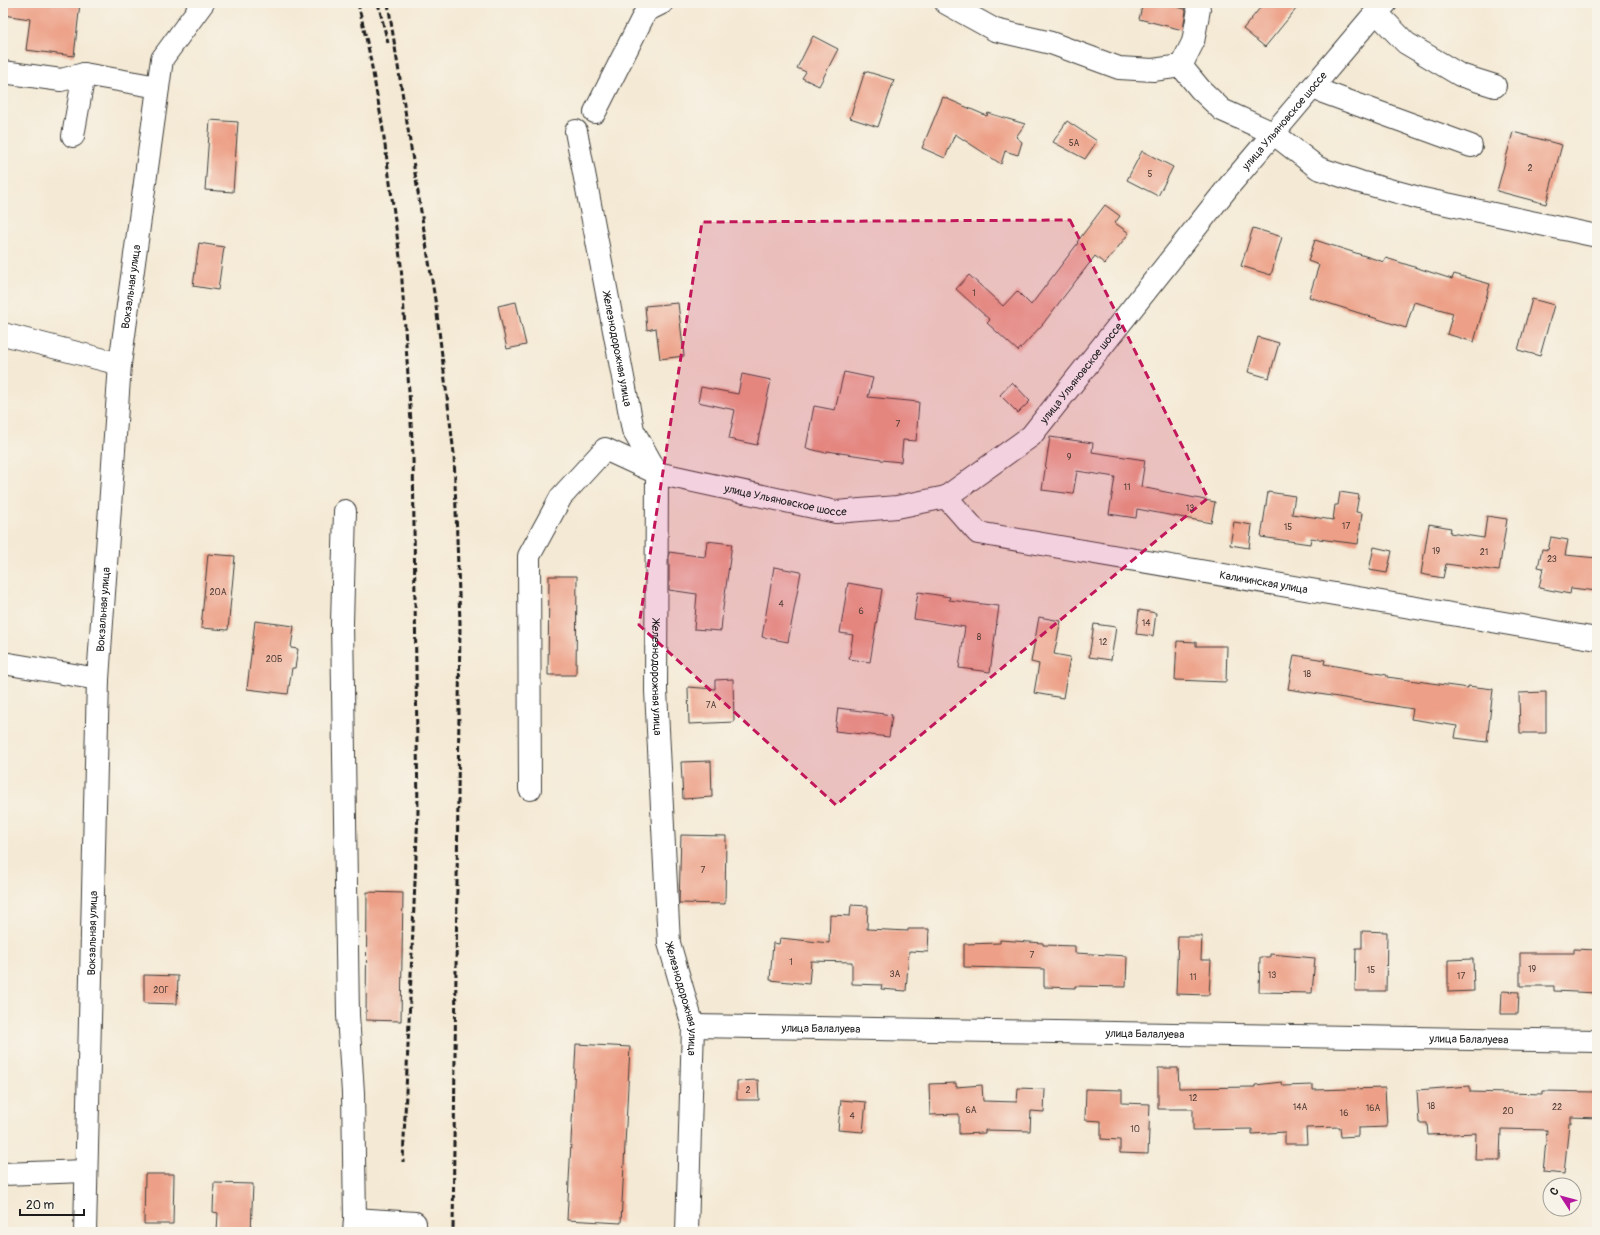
<svg xmlns="http://www.w3.org/2000/svg" width="1600" height="1235" font-family="Pangolin,sans-serif">
	<rect width="100%" height="100%" fill="#f7f3e8"/>
	<filter id="ink" filterUnits="userSpaceOnUse"><feTurbulence type="fractalNoise" baseFrequency=".025" numOctaves="2"/><feDisplacementMap in="SourceGraphic" scale="8" xChannelSelector="R" yChannelSelector="G"/><feConvolveMatrix kernelMatrix="1 2 1 2 8 2 1 2 1" color-interpolation-filters="sRGB"/></filter>
	<filter id="wash" filterUnits="userSpaceOnUse"><feTurbulence type="fractalNoise" baseFrequency=".012" numOctaves="4" result="noise"/><feDisplacementMap in="SourceGraphic" scale="16" xChannelSelector="R" yChannelSelector="G"/><feGaussianBlur stdDeviation="0.9" result="paint"/><feColorMatrix in="noise" values="0 0 0 0 0 0 0 0 0 0 0 0 0 0 0 0 0 1.4 0 .05"/><feComposite in="paint" operator="in"/></filter>
	<g filter="url(#wash)">
		<rect width="100%" height="100%" fill="#f4e9d4"/>
		<g id="blocks">
			<g fill="#eda087">
				<path d="M 3,3 L 80,3 L 74,56 L 26,50 L 30,19 L 3,15 Z"/>
				<path d="M 1143,3 L 1162,3 L 1185,9 L 1186,11 L 1183,30 L 1139,19 Z"/>
				<path d="M 1264,3 L 1301,3 L 1265,47 L 1243,29 Z"/>
				<path d="M 813,36 L 838,49 L 819,86 L 802,78 L 806,72 L 797,68 Z"/>
				<path d="M 865,71 L 894,80 L 878,127 L 850,118 Z"/>
				<path d="M 943,97 L 987,116 L 988,113 L 1025,124 L 1016,137 L 1022,142 L 1018,155 L 1005,151 L 1001,164 L 955,134 L 945,158 L 922,148 Z"/>
				<path d="M 210,120 L 238,122 L 233,192 L 205,190 Z"/>
				<path d="M 1067,121 L 1097,141 L 1085,159 L 1053,142 Z"/>
				<path d="M 1513,132 L 1562,145 L 1546,204 L 1497,191 Z"/>
				<path d="M 1142,151 L 1173,167 L 1158,196 L 1127,180 Z"/>
				<path d="M 1105,205 L 1120,216 L 1115,223 L 1129,233 L 1105,264 L 1095,256 L 1042,325 L 1018,351 L 987,323 L 990,320 L 956,289 L 969,275 L 1003,306 L 1017,291 L 1031,305 L 1078,243 L 1077,242 Z"/>
				<path d="M 1253,228 L 1282,237 L 1271,275 L 1241,266 Z"/>
				<path d="M 1315,240 L 1384,262 L 1386,258 L 1452,279 L 1454,274 L 1490,284 L 1474,342 L 1447,334 L 1453,313 L 1414,302 L 1406,328 L 1309,297 L 1319,265 L 1308,261 Z"/>
				<path d="M 199,243 L 224,247 L 218,290 L 193,286 Z"/>
				<path d="M 1532,299 L 1554,305 L 1540,356 L 1518,350 Z"/>
				<path d="M 516,302 L 526,345 L 507,349 L 498,306 Z"/>
				<path d="M 678,303 L 684,356 L 660,359 L 656,328 L 647,330 L 645,306 Z"/>
				<path d="M 1258,337 L 1279,343 L 1269,378 L 1248,372 Z"/>
				<path d="M 844,372 L 873,378 L 868,397 L 919,402 L 916,441 L 903,440 L 901,462 L 881,460 L 881,459 L 827,451 L 826,453 L 806,448 L 814,406 L 835,410 Z"/>
				<path d="M 742,374 L 771,380 L 757,445 L 729,439 L 735,410 L 698,402 L 701,387 L 738,394 Z"/>
				<path d="M 1012,382 L 1030,401 L 1018,413 L 1000,395 Z"/>
				<path d="M 1050,437 L 1093,443 L 1092,452 L 1145,460 L 1141,487 L 1215,502 L 1211,523 L 1137,509 L 1136,518 L 1109,514 L 1115,477 L 1077,471 L 1073,494 L 1042,490 Z"/>
				<path d="M 1268,492 L 1295,496 L 1292,514 L 1333,520 L 1335,505 L 1338,505 L 1340,492 L 1359,495 L 1356,512 L 1362,513 L 1358,544 L 1311,538 L 1310,544 L 1261,537 Z"/>
				<path d="M 1487,516 L 1507,519 L 1499,571 L 1446,564 L 1443,578 L 1421,574 L 1429,524 L 1451,528 L 1450,533 L 1484,538 Z"/>
				<path d="M 1234,522 L 1252,525 L 1249,548 L 1230,545 Z"/>
				<path d="M 1551,537 L 1568,540 L 1565,555 L 1597,558 L 1597,591 L 1571,588 L 1570,594 L 1539,588 L 1543,568 L 1538,567 L 1542,549 L 1548,550 Z"/>
				<path d="M 707,541 L 732,544 L 723,608 L 721,631 L 694,629 L 697,594 L 669,590 L 669,552 L 705,557 Z"/>
				<path d="M 1374,547 L 1392,551 L 1387,573 L 1369,570 Z"/>
				<path d="M 208,554 L 235,556 L 228,630 L 201,628 Z"/>
				<path d="M 774,567 L 801,572 L 788,642 L 762,637 Z"/>
				<path d="M 549,576 L 577,576 L 576,675 L 548,675 Z"/>
				<path d="M 848,583 L 882,589 L 870,662 L 849,659 L 853,635 L 840,633 Z"/>
				<path d="M 918,592 L 950,597 L 949,600 L 999,606 L 990,672 L 959,668 L 965,627 L 914,619 Z"/>
				<path d="M 1139,610 L 1156,613 L 1153,636 L 1136,634 Z"/>
				<path d="M 1039,617 L 1061,621 L 1054,654 L 1070,657 L 1063,698 L 1034,693 L 1039,664 L 1031,662 Z"/>
				<path d="M 255,621 L 294,626 L 291,648 L 298,649 L 295,668 L 292,668 L 288,694 L 247,689 Z"/>
				<path d="M 1094,624 L 1116,627 L 1111,660 L 1089,657 Z"/>
				<path d="M 1177,641 L 1196,642 L 1196,646 L 1227,646 L 1226,682 L 1175,680 Z"/>
				<path d="M 1294,655 L 1325,660 L 1324,664 L 1387,675 L 1387,677 L 1468,688 L 1468,686 L 1493,689 L 1487,742 L 1455,738 L 1457,726 L 1411,719 L 1413,709 L 1288,689 Z"/>
				<path d="M 733,679 L 734,722 L 689,724 L 688,687 L 715,689 L 715,680 Z"/>
				<path d="M 1546,692 L 1546,733 L 1520,733 L 1519,693 Z"/>
				<path d="M 838,708 L 892,715 L 889,737 L 835,731 Z"/>
				<path d="M 711,761 L 712,797 L 683,799 L 681,762 Z"/>
				<path d="M 681,835 L 726,836 L 725,904 L 679,903 Z"/>
				<path d="M 367,892 L 403,893 L 401,1021 L 366,1020 Z"/>
				<path d="M 851,905 L 868,906 L 867,929 L 908,931 L 908,929 L 929,929 L 928,952 L 909,951 L 906,991 L 881,989 L 882,985 L 852,984 L 852,962 L 811,961 L 809,984 L 770,980 L 773,943 L 779,944 L 780,938 L 829,943 L 830,915 L 850,916 Z"/>
				<path d="M 1362,931 L 1387,932 L 1386,991 L 1355,991 L 1356,948 L 1362,948 Z"/>
				<path d="M 1178,936 L 1202,936 L 1201,960 L 1211,960 L 1209,995 L 1176,994 Z"/>
				<path d="M 1000,940 L 1043,943 L 1043,945 L 1075,946 L 1075,953 L 1127,956 L 1126,987 L 1075,986 L 1075,988 L 1044,987 L 1044,969 L 964,967 L 964,944 L 1000,943 Z"/>
				<path d="M 1574,949 L 1597,950 L 1597,993 L 1554,991 L 1554,986 L 1520,986 L 1520,953 L 1574,953 Z"/>
				<path d="M 1270,954 L 1315,958 L 1312,993 L 1259,992 L 1260,957 L 1270,957 Z"/>
				<path d="M 1473,959 L 1474,991 L 1448,992 L 1448,960 Z"/>
				<path d="M 144,975 L 178,976 L 177,1004 L 144,1003 Z"/>
				<path d="M 1502,991 L 1519,992 L 1518,1014 L 1501,1014 Z"/>
				<path d="M 576,1044 L 630,1047 L 621,1223 L 567,1220 Z"/>
				<path d="M 1158,1068 L 1178,1068 L 1179,1088 L 1255,1087 L 1255,1085 L 1282,1082 L 1283,1086 L 1313,1085 L 1313,1090 L 1385,1088 L 1387,1127 L 1358,1128 L 1358,1136 L 1341,1137 L 1340,1127 L 1306,1128 L 1307,1144 L 1285,1144 L 1285,1132 L 1252,1134 L 1252,1129 L 1193,1130 L 1193,1109 L 1158,1109 Z"/>
				<path d="M 758,1080 L 759,1100 L 737,1100 L 737,1081 Z"/>
				<path d="M 956,1083 L 956,1087 L 982,1085 L 983,1101 L 1017,1102 L 1018,1088 L 1045,1089 L 1044,1112 L 1031,1111 L 1030,1131 L 985,1130 L 985,1133 L 959,1134 L 959,1114 L 930,1115 L 929,1084 Z"/>
				<path d="M 1470,1086 L 1470,1092 L 1543,1094 L 1543,1091 L 1597,1092 L 1597,1118 L 1571,1117 L 1571,1123 L 1569,1123 L 1564,1174 L 1543,1172 L 1547,1130 L 1501,1129 L 1500,1160 L 1475,1160 L 1476,1133 L 1428,1135 L 1427,1123 L 1419,1123 L 1417,1090 Z"/>
				<path d="M 1086,1089 L 1122,1090 L 1122,1103 L 1150,1104 L 1148,1154 L 1120,1153 L 1120,1140 L 1101,1139 L 1101,1121 L 1085,1120 Z"/>
				<path d="M 841,1100 L 866,1102 L 863,1132 L 838,1130 Z"/>
				<path d="M 145,1174 L 174,1174 L 173,1224 L 144,1224 Z"/>
				<path d="M 214,1183 L 253,1184 L 251,1232 L 217,1232 L 218,1213 L 213,1212 Z"/>
			</g>
		</g>
	</g>
	<g filter="url(#ink)">
		<use href="#blocks" fill-opacity="0" stroke="#3c3b38" stroke-width="1"/>
		<g fill="none" stroke-linecap="round" stroke-linejoin="round">
			<g stroke="#3c3b38" stroke-width="24">
				<g id="minor">
					<path d="M 946,3 L 995,30 L 1051,43 L 1119,68 L 1153,70 L 1181,66 L 1193,42 L 1199,9 L 1196,3"/>
					<path d="M 1376,12 L 1406,43 L 1460,75 L 1495,86"/>
					<path d="M 1181,66 L 1200,89 L 1222,110 L 1273,133 L 1318,168 L 1360,182 L 1423,199 L 1597,236"/>
					<path d="M 3,72 L 61,80 L 84,74 L 158,87"/>
					<path d="M 1312,88 L 1471,146"/>
					<path d="M 595,112 L 646,11 L 662,3"/>
					<path id="s1" d="M 576,131 L 633,430 L 657,473 L 656,691 L 669,943 L 693,1026 L 687,1232"/>
					<path d="M 73,136 L 84,74"/>
					<path d="M 3,334 L 120,364"/>
					<path id="s2" d="M 946,497 L 978,533 L 1597,639"/>
					<path d="M 345,511 L 342,623 L 348,1015 L 353,1093 L 355,1219 L 354,1232"/>
					<path d="M 3,663 L 98,679"/>
					<path id="s3" d="M 530,789 L 529,556 L 561,497 L 605,449 L 657,473 L 836,512 L 897,507 L 946,497 L 1031,436 L 1229,186 L 1376,12 L 1386,3"/>
					<path id="s4" d="M 693,1026 L 1597,1041"/>
					<path d="M 3,1174 L 86,1171"/>
					<path d="M 355,1219 L 415,1223 L 415,1232"/>
					<path id="s5" d="M 85,1232 L 98,679 L 120,364 L 162,59 L 203,3"/>
				</g>
			</g>
			<use href="#minor" stroke="#fff" stroke-width="22"/>
			<g stroke="#1c1c1c" stroke-width="3" stroke-dasharray="6 3" stroke-linecap="butt">
				<path d="M 358,3 L 369,51 L 382,123 L 401,265 L 413,455 L 418,811 L 403,1162"/>
				<path d="M 378,3 L 388,43"/>
				<path d="M 388,3 L 436,306 L 454,454 L 460,623 L 453,1232"/>
			</g>
		</g>
	</g>
	<path fill="#c2185b" fill-opacity="0.2" stroke="#c2185b" stroke-width="3" stroke-dasharray="8 5" stroke-linejoin="round" d="M 1070,220 L 1208,498 L 836,805 L 639,625 L 702,222 Z"/>
	<g text-anchor="middle" stroke-width="3" stroke-linejoin="round" paint-order="stroke">
		<g font-size="9" fill="#503d37">
			<text x="1074" y="146">5А</text>
			<text x="1530" y="171">2</text>
			<text x="1150" y="177">5</text>
			<text x="974" y="296">1</text>
			<text x="898" y="427">7</text>
			<text x="1069" y="460">9</text>
			<text x="1127" y="490">11</text>
			<text x="1190" y="511">13</text>
			<text x="1346" y="529">17</text>
			<text x="1288" y="530">15</text>
			<text x="1436" y="554">19</text>
			<text x="1484" y="555">21</text>
			<text x="1552" y="562">23</text>
			<text x="218" y="595">20А</text>
			<text x="781" y="607">4</text>
			<text x="861" y="614">6</text>
			<text x="1146" y="626">14</text>
			<text x="979" y="640">8</text>
			<text x="1103" y="645">12</text>
			<text x="274" y="662">20Б</text>
			<text x="1307" y="677">18</text>
			<text x="711" y="708">7А</text>
			<text x="703" y="873">7</text>
			<text x="1032" y="958">7</text>
			<text x="791" y="965">1</text>
			<text x="1532" y="972">19</text>
			<text x="1371" y="973">15</text>
			<text x="895" y="977">3А</text>
			<text x="1272" y="978">13</text>
			<text x="1461" y="979">17</text>
			<text x="1193" y="980">11</text>
			<text x="161" y="993">20Г</text>
			<text x="748" y="1093">2</text>
			<text x="1193" y="1101">12</text>
			<text x="1431" y="1109">18</text>
			<text x="1300" y="1110">14А</text>
			<text x="1557" y="1110">22</text>
			<text x="1373" y="1111">16А</text>
			<text x="971" y="1113">6А</text>
			<text x="1508" y="1114">20</text>
			<text x="1344" y="1116">16</text>
			<text x="852" y="1119">4</text>
			<text x="1135" y="1132">10</text>
		</g>
		<g font-size="11" fill="#1c1c1c" stroke="#f7f3e8">
			<text dy="4" stroke="none"><textPath href="#s3" startOffset="1226">улица Ульяновское шоссе</textPath></text>
			<text dy="4" stroke="none"><textPath href="#s5" startOffset="947">Вокзальная улица</textPath></text>
			<text dy="4" stroke="none"><textPath href="#s1" startOffset="222">Железнодорожная улица</textPath></text>
			<text dy="4" stroke="none"><textPath href="#s3" startOffset="902">улица Ульяновское шоссе</textPath></text>
			<text dy="4" stroke="none"><textPath href="#s3" startOffset="554">улица Ульяновское шоссе</textPath></text>
			<text dy="4" stroke="none"><textPath href="#s2" startOffset="338">Калининская улица</textPath></text>
			<text dy="4" stroke="none"><textPath href="#s5" startOffset="623">Вокзальная улица</textPath></text>
			<text dy="4" stroke="none"><textPath href="#s1" startOffset="558">Железнодорожная улица</textPath></text>
			<text dy="4" stroke="none"><textPath href="#s5" startOffset="299">Вокзальная улица</textPath></text>
			<text dy="4" stroke="none"><textPath href="#s1" startOffset="882">Железнодорожная улица</textPath></text>
			<text dy="4" stroke="none"><textPath href="#s4" startOffset="128">улица Балалуева</textPath></text>
			<text dy="4" stroke="none"><textPath href="#s4" startOffset="452">улица Балалуева</textPath></text>
			<text dy="4" stroke="none"><textPath href="#s4" startOffset="776">улица Балалуева</textPath></text>
		</g>
	</g>
	<rect width="1600" height="1235" fill="none" stroke="#f7f3e8" stroke-width="16"/>
	<g transform="translate(1562 1197) rotate(306)"><circle r="19" fill="#f7f3e8" stroke="#9f9d96"/>
	<path d="M0-3L7 15L0 10L-7 15Z" fill="#b5179e"/>
	<text y="-6" font-size="11" font-weight="bold" text-anchor="middle" fill="#1c1c1c">С</text>
	</g>
	<path d="M20 1209v6h64v-6" fill="none" stroke="#1c1c1c" stroke-width="2"/>
	<text x="26" y="1209" font-size="12" fill="#1c1c1c" stroke="#f7f3e8" stroke-width="3" paint-order="stroke">20 m</text>
</svg>
